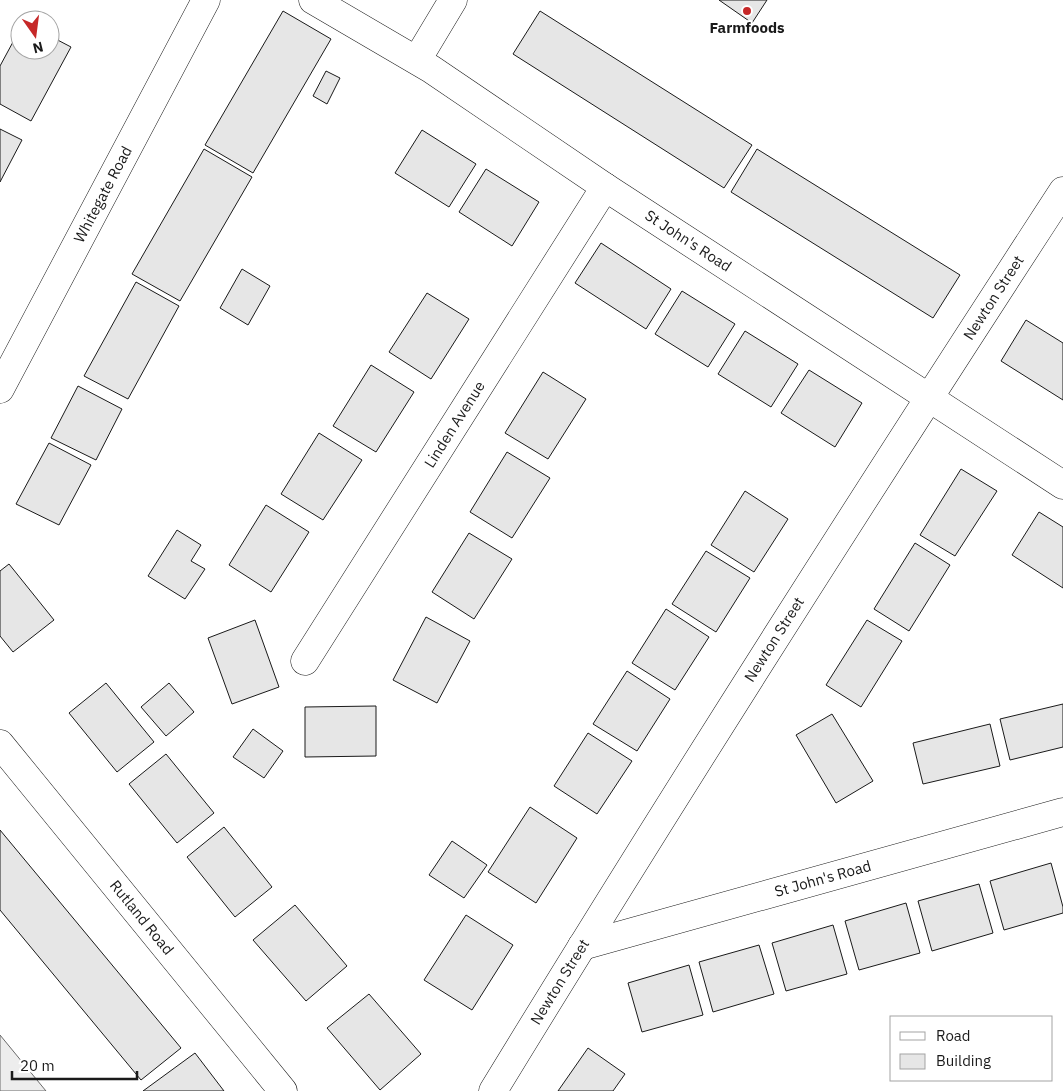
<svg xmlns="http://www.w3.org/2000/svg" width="1063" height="1091" font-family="'IBM Plex Sans',sans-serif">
	<rect width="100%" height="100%" fill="#fff"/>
	<path fill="#ededed" stroke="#6a6a6a" d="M 0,1035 L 46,1091 L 0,1091 Z"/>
	<g fill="#e6e6e6" stroke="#1a1a1a">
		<path d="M 719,0 L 767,0 L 752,23 Z"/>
		<path d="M 283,11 L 331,39 L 253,173 L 205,145 Z"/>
		<path d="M 540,11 L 752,145 L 724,188 L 513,54 Z"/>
		<path d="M 20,29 L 20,50 L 50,50 L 50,36 L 71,47 L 31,121 L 0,104 L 0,66 Z"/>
		<path d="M 326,71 L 340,78 L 327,104 L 313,96 Z"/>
		<path d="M 0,129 L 22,140 L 0,182 Z"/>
		<path d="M 422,130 L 476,164 L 449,207 L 395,173 Z"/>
		<path d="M 204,149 L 252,177 L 180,301 L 132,274 Z"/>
		<path d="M 757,149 L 960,275 L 933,318 L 731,192 Z"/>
		<path d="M 486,169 L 539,202 L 512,246 L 459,212 Z"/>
		<path d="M 601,243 L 671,289 L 646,329 L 575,283 Z"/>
		<path d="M 242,269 L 270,286 L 248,325 L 220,308 Z"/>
		<path d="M 136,282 L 179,306 L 128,399 L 84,376 Z"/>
		<path d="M 682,291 L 735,324 L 708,367 L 655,334 Z"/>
		<path d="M 427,293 L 469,319 L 431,379 L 389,352 Z"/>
		<path d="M 1026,320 L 1063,343 L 1063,400 L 1001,361 Z"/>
		<path d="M 745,331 L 798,364 L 771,407 L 718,374 Z"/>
		<path d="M 371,365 L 414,392 L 376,452 L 333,426 Z"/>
		<path d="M 809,370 L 862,403 L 835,447 L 781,413 Z"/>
		<path d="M 543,372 L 586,399 L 548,459 L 505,433 Z"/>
		<path d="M 78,386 L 122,409 L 96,460 L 51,438 Z"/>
		<path d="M 319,433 L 362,460 L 323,520 L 281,494 Z"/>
		<path d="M 49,443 L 91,465 L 59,525 L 16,504 Z"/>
		<path d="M 507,452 L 550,478 L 512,538 L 470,512 Z"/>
		<path d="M 961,469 L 997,491 L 955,556 L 920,535 Z"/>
		<path d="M 745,491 L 788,519 L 754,572 L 711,545 Z"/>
		<path d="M 266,505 L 309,532 L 271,592 L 229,565 Z"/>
		<path d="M 1039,512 L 1063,527 L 1063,588 L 1012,555 Z"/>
		<path d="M 177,530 L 201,545 L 191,561 L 205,569 L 185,599 L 148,576 Z"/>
		<path d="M 469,533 L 512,559 L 474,619 L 432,592 Z"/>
		<path d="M 915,543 L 950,565 L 909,631 L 874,609 Z"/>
		<path d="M 706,551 L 750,578 L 716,632 L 672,604 Z"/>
		<path d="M 9,564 L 54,620 L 13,652 L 0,636 L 0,571 Z"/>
		<path d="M 666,609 L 709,637 L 675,690 L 632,663 Z"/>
		<path d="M 426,617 L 470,641 L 437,703 L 393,680 Z"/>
		<path d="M 255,620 L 279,687 L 232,704 L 208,638 Z"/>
		<path d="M 867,620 L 902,641 L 861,707 L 826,685 Z"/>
		<path d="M 627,671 L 670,699 L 637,751 L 593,724 Z"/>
		<path d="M 106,683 L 154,742 L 117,772 L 69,713 Z"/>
		<path d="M 169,683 L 194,712 L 166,736 L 141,707 Z"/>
		<path d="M 1063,704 L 1063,747 L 1010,760 L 1000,719 Z"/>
		<path d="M 376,706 L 376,756 L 305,757 L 305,707 Z"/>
		<path d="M 832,714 L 873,781 L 836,803 L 796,735 Z"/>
		<path d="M 990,724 L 1000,766 L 923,784 L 913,743 Z"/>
		<path d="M 253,729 L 283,751 L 264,778 L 233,757 Z"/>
		<path d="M 588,733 L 632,761 L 597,814 L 554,786 Z"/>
		<path d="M 166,754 L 214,813 L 177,843 L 129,784 Z"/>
		<path d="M 530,807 L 577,838 L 536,903 L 488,872 Z"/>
		<path d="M 224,827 L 272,887 L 235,917 L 187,857 Z"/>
		<path d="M 0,830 L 181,1048 L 141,1080 L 0,910 Z"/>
		<path d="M 452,841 L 487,865 L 464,898 L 429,875 Z"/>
		<path d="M 1051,863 L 1063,907 L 1063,913 L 1004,930 L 990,881 Z"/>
		<path d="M 979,884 L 993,933 L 932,951 L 918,901 Z"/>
		<path d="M 906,903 L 920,953 L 859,970 L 845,921 Z"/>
		<path d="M 295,905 L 347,966 L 306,1001 L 253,940 Z"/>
		<path d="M 466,915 L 513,945 L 472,1010 L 424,980 Z"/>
		<path d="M 833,925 L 847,974 L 786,991 L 772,943 Z"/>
		<path d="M 759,945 L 774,994 L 713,1012 L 699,962 Z"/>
		<path d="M 689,965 L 703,1015 L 642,1032 L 628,983 Z"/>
		<path d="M 369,994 L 421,1054 L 380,1090 L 327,1028 Z"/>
		<path d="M 588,1048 L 625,1074 L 613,1091 L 558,1091 Z"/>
		<path d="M 195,1053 L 224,1091 L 143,1091 Z"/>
	</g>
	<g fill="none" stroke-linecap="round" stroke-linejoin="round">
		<g stroke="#1a1a1a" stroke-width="29">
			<g id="street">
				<path id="s1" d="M 313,0 L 431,69 L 605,187 L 1063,485"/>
				<path d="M 417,60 L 453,0"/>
				<path id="s2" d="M 0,389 L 206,0"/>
				<path id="s3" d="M 305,661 L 605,187"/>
				<path id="s4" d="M 0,744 L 283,1091"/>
				<path id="s5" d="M 582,946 L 1063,812"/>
				<path id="s6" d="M 493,1091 C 678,788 869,489 1063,191"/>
			</g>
		</g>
		<use href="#street" stroke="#fff" stroke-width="28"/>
	</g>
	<circle fill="#c62828" stroke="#fff" stroke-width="2" cx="747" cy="11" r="5"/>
	<g text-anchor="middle" stroke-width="4" stroke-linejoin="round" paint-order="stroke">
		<g font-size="15" font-weight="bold" fill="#1a1a1a" stroke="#fff">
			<text x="747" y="33">Farmfoods</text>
		</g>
		<g font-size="15" fill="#1a1a1a" stroke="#fff">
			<text dy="5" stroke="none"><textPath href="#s2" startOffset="220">Whitegate Road</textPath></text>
			<text dy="5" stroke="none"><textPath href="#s1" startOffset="446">St John's Road</textPath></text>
			<text dy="5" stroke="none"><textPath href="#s6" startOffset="938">Newton Street</textPath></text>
			<text dy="5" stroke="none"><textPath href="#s3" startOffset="280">Linden Avenue</textPath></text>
			<text dy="5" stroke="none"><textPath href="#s6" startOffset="532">Newton Street</textPath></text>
			<text dy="5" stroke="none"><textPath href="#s5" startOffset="250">St John's Road</textPath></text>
			<text dy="5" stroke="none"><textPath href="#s4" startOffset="224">Rutland Road</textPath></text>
			<text dy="5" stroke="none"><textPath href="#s6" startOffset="128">Newton Street</textPath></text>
		</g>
	</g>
	<rect x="890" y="1016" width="162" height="65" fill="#ffffff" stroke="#a3a3a3"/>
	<rect x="900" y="1032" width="25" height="8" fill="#ffffff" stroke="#a3a3a3"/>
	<text x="936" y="1041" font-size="15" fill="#1a1a1a">Road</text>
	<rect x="900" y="1054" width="25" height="15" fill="#e6e6e6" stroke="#a3a3a3"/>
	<text x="936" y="1066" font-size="15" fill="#1a1a1a">Building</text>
	<g transform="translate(35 35) rotate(166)"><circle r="24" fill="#ffffff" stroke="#a3a3a3"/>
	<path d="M0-4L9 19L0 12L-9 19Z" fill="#c62828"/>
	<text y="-8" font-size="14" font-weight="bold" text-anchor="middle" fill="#1a1a1a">N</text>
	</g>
	<path d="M12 1071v8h125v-8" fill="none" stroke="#1a1a1a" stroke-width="2.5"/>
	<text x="20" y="1071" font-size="15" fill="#1a1a1a" stroke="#ffffff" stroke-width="4" paint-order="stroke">20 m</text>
</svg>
